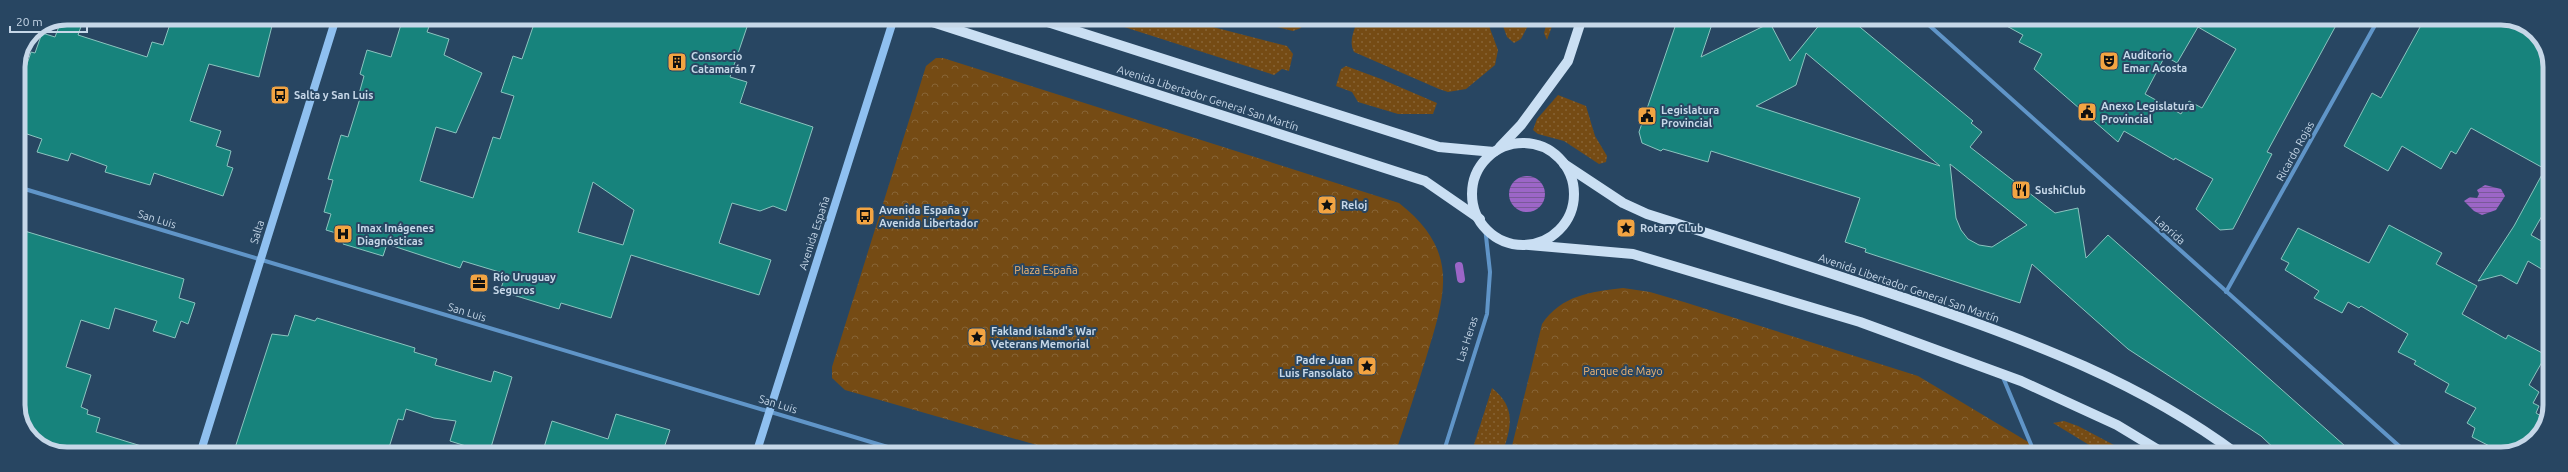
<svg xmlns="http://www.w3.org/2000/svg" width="2568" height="472" font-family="Ubuntu,sans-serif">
	<defs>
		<pattern id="grass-dots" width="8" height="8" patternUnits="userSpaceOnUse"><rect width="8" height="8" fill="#754b14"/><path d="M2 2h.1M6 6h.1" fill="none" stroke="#876436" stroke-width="1.8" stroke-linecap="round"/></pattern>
		<pattern id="park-crowns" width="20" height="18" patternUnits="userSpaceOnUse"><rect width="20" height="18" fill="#754b14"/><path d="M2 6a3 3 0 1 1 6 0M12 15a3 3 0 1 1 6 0" fill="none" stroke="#876436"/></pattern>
		<pattern id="water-rules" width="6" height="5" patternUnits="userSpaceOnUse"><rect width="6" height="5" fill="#9c66c7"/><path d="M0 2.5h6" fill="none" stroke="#7a599a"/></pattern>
	</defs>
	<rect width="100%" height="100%" fill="#284662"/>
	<g fill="url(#grass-dots)">
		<path d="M 1096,18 L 1178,18 L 1287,46 L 1293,54 L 1289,71 L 1282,69 L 1274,75 Z"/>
		<path d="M 1240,18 L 1305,18 L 1301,28 L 1293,31 Z"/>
		<path d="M 1358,18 L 1486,18 L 1498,50 L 1495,65 L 1466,89 L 1448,92 L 1439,89 L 1354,52 C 1348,41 1355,29 1358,18 Z"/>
		<path d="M 1500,18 L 1532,18 L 1521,39 L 1514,43 L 1507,37 Z"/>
		<path d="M 1548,18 L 1555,18 L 1547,40 L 1544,33 Z"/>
		<path d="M 1346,66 L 1381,79 L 1437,103 L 1433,114 L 1398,114 L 1358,102 L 1352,92 L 1336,86 L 1341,69 Z"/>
		<path d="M 1558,95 L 1586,106 L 1595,136 L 1607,156 L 1606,162 L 1599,164 L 1564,141 L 1538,134 L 1533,130 L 1537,119 Z"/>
		<path d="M 1492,388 C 1517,408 1511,428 1502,454 L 1471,454 Z"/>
		<path d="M 2064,421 L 2078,426 L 2131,454 L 2104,454 L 2053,423 Z"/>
	</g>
	<g fill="url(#park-crowns)">
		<path d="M 936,58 L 943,58 L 1399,203 C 1460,251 1446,293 1426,358 C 1416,390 1406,422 1395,454 L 1068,454 L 845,390 L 832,378 L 832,367 L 926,66 Z"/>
		<path d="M 1623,288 L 1650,292 L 1684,302 L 1918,376 L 2048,454 L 1510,454 L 1542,324 C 1562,295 1590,292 1623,288 Z"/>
	</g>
	<g fill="url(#water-rules)">
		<circle cx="1527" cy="194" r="18"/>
		<path d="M 2485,185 L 2501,189 L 2505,196 L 2496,210 L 2482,215 L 2474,211 L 2464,201 L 2470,197 L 2477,198 L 2479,194 L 2477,190 Z"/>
	</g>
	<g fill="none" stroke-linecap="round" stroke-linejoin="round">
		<path stroke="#9c66c7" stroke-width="8" d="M 1459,266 L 1461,279"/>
	</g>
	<g fill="#17837c" stroke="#8bc4bf" fill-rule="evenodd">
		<path d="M 67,18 L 84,18 L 78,35 L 147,57 L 152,42 L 163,45 L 172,18 L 274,18 L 259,77 L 209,64 L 190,121 L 221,131 L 216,146 L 231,151 L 227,166 L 233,168 L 223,196 L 154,173 L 150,185 L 105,172 L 107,166 L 71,153 L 68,161 L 37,152 L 42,139 L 18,131 L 18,91 L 31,52 L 35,53 L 42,33 L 55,37 L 61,21 Z"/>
		<path d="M 403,18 L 425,18 L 424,22 L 430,24 L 427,32 L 449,39 L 444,55 L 482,73 L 456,133 L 436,127 L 420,181 L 473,198 L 493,137 L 500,139 L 514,96 L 501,92 L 513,56 L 522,59 L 536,18 L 750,18 L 730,77 L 747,82 L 740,103 L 813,127 L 786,211 L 773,206 L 760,211 L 732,203 L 719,243 L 771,260 L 759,295 L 631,255 L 611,318 L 561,303 L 559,309 L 500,291 L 506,274 L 463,261 L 460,268 L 387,244 L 383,256 L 343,244 L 346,236 L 326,230 L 331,214 L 324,212 L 333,180 L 328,179 L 341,135 L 348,137 L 361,95 L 359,94 L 364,76 L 360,74 L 367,50 L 391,57 ZM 593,182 L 634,210 L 623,245 L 578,232 Z"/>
		<path d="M 1678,18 L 1714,18 L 1701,57 L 1770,23 L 1790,61 L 1825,18 L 1849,18 L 1973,121 L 1971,123 L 1982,132 L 1970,147 L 2055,213 L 2078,208 L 2086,258 L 2108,235 L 2354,454 L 2280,454 L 2261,436 L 2128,349 L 2032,264 L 2020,303 L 1865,252 L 1866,249 L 1845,242 L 1860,198 L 1711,151 L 1708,162 L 1663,149 L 1661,151 L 1642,143 L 1639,132 ZM 1806,53 L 1940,166 L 1756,106 L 1796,85 ZM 1950,164 L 2027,225 L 1992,247 L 1979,245 L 1968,239 L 1961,230 L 1956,218 Z"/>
		<path d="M 1992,18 L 2340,18 L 2267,152 L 2272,154 L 2233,229 L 2220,230 L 2196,209 L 2213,179 L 2175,158 L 2174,160 L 2124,131 L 2118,142 L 2034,69 L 2042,54 L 2019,42 L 2023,35 ZM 2198,27 L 2236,49 L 2202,108 L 2189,101 L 2181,114 L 2145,94 L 2165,56 L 2177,63 Z"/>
		<path d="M 2425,18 L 2507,18 L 2536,33 L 2550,61 L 2550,202 L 2531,235 L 2550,246 L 2550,274 L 2528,261 L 2517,284 L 2501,275 L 2478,281 L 2514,226 L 2545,169 L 2471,128 L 2456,154 L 2451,151 L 2441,169 L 2402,146 L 2388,171 L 2344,146 L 2372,93 L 2381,98 Z"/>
		<path d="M 2389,225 L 2442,253 L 2436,264 L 2477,286 L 2462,314 L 2506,339 L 2508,335 L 2546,355 L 2529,385 L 2539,392 L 2533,403 L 2539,406 L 2536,413 L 2546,419 L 2533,442 L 2501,452 L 2472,437 L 2475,428 L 2467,423 L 2476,408 L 2445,392 L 2449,384 L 2414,364 L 2416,361 L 2398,352 L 2408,334 L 2361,306 L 2359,308 L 2348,302 L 2342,313 L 2314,298 L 2319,291 L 2285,270 L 2289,263 L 2281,259 L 2298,228 L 2369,263 Z"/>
		<path d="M 18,229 L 184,279 L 179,298 L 195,303 L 188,324 L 181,321 L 175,338 L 153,331 L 157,321 L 115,308 L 109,329 L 81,320 L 66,367 L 91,375 L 81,407 L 88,410 L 87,414 L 100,418 L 96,432 L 151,449 L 150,454 L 82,454 L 31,437 L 18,411 Z"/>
		<path d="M 295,315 L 315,321 L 317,318 L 415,348 L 414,352 L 437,359 L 435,365 L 491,382 L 494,371 L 512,377 L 489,454 L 466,454 L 469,447 L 450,441 L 456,421 L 434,418 L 406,409 L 403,420 L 398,419 L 387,454 L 233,454 L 272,334 L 288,336 Z"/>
		<path d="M 616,414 L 670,430 L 662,454 L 542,454 L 552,421 L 608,439 Z"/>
	</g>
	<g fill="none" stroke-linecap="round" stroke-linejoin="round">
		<g stroke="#6095c8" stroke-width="4">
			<path d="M 1921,18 L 2408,454"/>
			<path d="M 18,187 L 911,454"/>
			<path d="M 2226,292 L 2379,18"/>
			<path d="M 2002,375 L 2035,454"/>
			<path d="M 1443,454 L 1487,314 L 1490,272 L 1485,227"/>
		</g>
		<g stroke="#8fc0f0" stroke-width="8">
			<path d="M 200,454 L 336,18"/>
			<path d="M 756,454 L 894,18"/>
		</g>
		<g stroke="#cadff3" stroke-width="10">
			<path d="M 920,18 L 1425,181 L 1480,219"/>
			<path d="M 1035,18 L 1439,147 L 1494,152"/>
			<circle cx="1523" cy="194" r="51"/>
			<path d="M 1500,147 L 1521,125 L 1568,61 L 1582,18"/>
			<path d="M 1564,164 L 1623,203 L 1647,214 C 1738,243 1829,272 1919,303 C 2030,341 2142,383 2237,454"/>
			<path d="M 1529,245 L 1633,254 L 1860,322 L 2021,381 L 2117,425 L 2165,454"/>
		</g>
	</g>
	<defs>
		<g id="theatre-square" transform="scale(1)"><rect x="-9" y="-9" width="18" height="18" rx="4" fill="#f3a442" stroke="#284662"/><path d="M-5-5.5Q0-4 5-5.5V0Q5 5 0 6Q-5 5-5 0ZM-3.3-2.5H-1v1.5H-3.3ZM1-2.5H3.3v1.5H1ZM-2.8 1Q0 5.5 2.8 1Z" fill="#111"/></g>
		<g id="building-square" transform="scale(1)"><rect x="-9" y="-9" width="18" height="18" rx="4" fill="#f3a442" stroke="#284662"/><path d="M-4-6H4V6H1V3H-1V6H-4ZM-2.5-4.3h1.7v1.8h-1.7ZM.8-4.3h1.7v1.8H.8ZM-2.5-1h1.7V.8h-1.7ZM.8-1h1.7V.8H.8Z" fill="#111"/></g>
		<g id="bus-square" transform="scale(1)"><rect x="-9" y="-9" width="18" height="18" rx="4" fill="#f3a442" stroke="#284662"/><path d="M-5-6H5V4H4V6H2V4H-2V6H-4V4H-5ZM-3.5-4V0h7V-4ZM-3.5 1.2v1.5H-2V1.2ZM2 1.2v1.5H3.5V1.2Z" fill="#111"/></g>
		<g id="civic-square" transform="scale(1)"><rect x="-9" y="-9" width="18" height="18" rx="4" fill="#f3a442" stroke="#284662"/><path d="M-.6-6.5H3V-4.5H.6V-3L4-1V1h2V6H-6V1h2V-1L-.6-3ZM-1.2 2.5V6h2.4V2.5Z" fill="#111"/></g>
		<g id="restaurant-square" transform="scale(1)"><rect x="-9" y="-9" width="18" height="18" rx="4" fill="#f3a442" stroke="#284662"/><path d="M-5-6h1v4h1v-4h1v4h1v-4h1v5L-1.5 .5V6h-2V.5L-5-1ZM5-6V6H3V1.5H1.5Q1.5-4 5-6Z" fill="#111"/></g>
		<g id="sight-square" transform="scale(1)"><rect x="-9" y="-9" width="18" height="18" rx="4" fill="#f3a442" stroke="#284662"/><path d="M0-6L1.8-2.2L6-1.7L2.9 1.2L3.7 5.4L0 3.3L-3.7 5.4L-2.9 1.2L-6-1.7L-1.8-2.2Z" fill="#111"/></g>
		<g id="hospital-square" transform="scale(1)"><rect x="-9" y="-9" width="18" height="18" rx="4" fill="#f3a442" stroke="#284662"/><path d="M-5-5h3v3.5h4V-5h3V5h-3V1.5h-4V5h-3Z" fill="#111"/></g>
		<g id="office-square" transform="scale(1)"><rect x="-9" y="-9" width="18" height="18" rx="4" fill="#f3a442" stroke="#284662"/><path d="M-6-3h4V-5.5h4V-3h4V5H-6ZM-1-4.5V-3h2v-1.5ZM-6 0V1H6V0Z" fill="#111"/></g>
	</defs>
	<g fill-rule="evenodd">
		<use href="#theatre-square" x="2109" y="61"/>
		<use href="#building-square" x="677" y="62"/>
		<use href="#bus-square" x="280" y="95"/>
		<use href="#civic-square" x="2087" y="112"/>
		<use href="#civic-square" x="1647" y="116"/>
		<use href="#restaurant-square" x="2021" y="190"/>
		<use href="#sight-square" x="1327" y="205"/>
		<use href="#bus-square" x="865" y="216"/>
		<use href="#sight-square" x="1626" y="228"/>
		<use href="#hospital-square" x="343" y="234"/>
		<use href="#office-square" x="479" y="283"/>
		<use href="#sight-square" x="977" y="337"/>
		<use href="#sight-square" x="1367" y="366"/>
	</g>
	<g text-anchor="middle" stroke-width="4" stroke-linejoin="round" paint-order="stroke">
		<g font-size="11" font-weight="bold" fill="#c6d7e8" stroke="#284662" text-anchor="start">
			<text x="2123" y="59">Auditorio<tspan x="2123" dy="13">Emar Acosta</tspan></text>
			<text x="691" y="60">Consorcio<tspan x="691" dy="13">Catamarán 7</tspan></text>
			<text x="294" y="99">Salta y San Luis</text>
			<text x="2101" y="110">Anexo Legislatura<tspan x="2101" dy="13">Provincial</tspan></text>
			<text x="1661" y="114">Legislatura<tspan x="1661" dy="13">Provincial</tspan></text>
			<text x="2035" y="194">SushiClub</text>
			<text x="1341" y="209">Reloj</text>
			<text x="879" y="214">Avenida España y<tspan x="879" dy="13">Avenida Libertador</tspan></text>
			<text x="357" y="232">Imax Imágenes<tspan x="357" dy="13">Diagnósticas</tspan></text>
			<text x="1640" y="232">Rotary CLub</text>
			<text x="493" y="281">Río Uruguay<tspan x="493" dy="13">Seguros</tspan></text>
			<text x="991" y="335">Fakland Island's War<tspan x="991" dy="13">Veterans Memorial</tspan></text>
			<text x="1353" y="364" text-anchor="end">Padre Juan<tspan x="1353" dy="13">Luis Fansolato</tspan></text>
		</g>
		<g font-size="11" fill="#c6d7e8" stroke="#284662">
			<text transform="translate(1208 98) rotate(18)" y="4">Avenida Libertador General San Martín</text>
			<text transform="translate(2295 151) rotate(-61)" y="4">Ricardo Rojas</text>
			<text transform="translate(157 219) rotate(17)" y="4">San Luis</text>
			<text transform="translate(2170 230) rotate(42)" y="4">Laprida</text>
			<text transform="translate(257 232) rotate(-73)" y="4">Salta</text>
			<text transform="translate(814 233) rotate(-72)" y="4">Avenida España</text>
			<text transform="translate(1909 288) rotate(19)" y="4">Avenida Libertador General San Martín</text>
			<text transform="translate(467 312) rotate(17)" y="4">San Luis</text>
			<text transform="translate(1467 339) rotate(-72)" y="4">Las Heras</text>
			<text transform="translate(778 404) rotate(17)" y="4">San Luis</text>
		</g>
		<g font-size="11" fill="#f3b774" stroke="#284662">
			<text x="1046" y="274">Plaza España</text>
			<text x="1623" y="375">Parque de Mayo</text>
		</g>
	</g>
	<path d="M0 0H2568V472H0ZM67 25H2501A42 42 0 0 1 2543 67V405A42 42 0 0 1 2501 447H67A42 42 0 0 1 25 405V67A42 42 0 0 1 67 25Z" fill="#284662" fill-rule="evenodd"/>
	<path fill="none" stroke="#c6d7e8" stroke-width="5" d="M67 25H2501A42 42 0 0 1 2543 67V405A42 42 0 0 1 2501 447H67A42 42 0 0 1 25 405V67A42 42 0 0 1 67 25Z"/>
	<path d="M10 26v6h77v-6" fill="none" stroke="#c6d7e8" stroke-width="2"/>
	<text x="16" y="26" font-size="12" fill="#c6d7e8" stroke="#284662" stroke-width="3" paint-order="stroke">20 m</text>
</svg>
